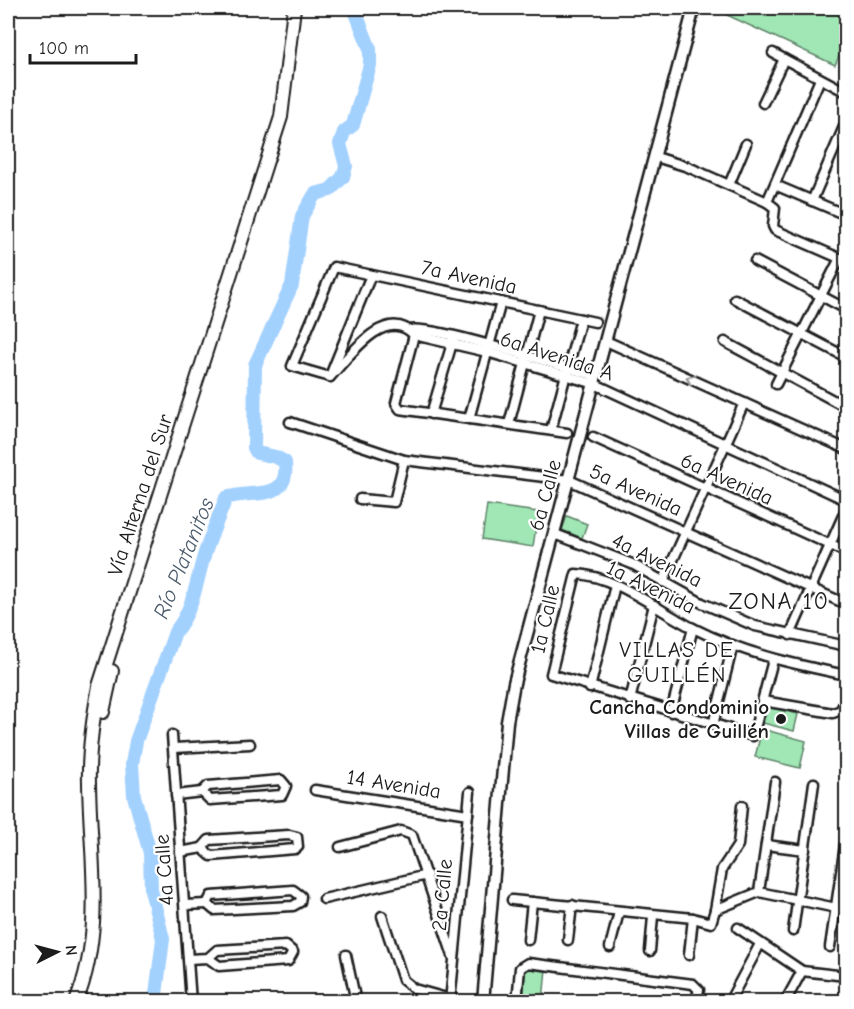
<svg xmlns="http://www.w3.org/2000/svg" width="854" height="1009" font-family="'Comic Neue',sans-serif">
	<rect width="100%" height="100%" fill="#fff"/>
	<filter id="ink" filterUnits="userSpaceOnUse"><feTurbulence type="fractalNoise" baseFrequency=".0167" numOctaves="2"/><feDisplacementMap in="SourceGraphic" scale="12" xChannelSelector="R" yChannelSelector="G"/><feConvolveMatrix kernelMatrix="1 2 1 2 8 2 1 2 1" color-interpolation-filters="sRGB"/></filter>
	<g filter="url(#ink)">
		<g fill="#a0e7b5" stroke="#5e8268" stroke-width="1.5">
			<path d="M 712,8 L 846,8 L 846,41 L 835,65 Z"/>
			<path d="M 487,505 L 538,512 L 533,547 L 482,539 Z"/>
			<path d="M 567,516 L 587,524 L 582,538 L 562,530 Z"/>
			<path d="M 768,707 L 798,714 L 794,731 L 763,723 Z"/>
			<path d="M 762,729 L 806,741 L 800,768 L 755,757 Z"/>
			<path d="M 525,969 L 546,969 L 543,1001 L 523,1002 Z"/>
		</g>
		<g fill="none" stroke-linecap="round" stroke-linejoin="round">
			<path stroke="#a3d1fe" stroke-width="14" d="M 155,1002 L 163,939 L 151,890 L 150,853 L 134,796 L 132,764 L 136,741 L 175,632 C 192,611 195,589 202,563 C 208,541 218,519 226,498 C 253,489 290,503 285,462 L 276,457 L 257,453 L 254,448 L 255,365 L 292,285 L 302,216 L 315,194 L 330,190 L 343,177 L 346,166 L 340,144 L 344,132 L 353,125 L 370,65 L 370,49 L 354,8"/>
			<g stroke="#1c1c1c" stroke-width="13">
				<g id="minor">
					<path d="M 773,53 L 846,92"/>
					<path d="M 763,103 L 784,59"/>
					<path d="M 656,157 L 688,167 L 767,202 L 775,208 L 773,226 L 775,230 L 846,261"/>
					<path d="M 729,185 L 746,144"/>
					<path d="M 775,185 L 846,215"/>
					<path d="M 812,201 L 846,122"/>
					<path d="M 767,202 L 820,79"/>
					<path d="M 755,261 L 846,309"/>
					<path d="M 735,299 L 846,357"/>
					<path d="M 410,330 C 432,324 565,368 597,376"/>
					<path d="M 414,335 L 396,403 L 400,409 L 567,433"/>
					<path d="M 606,341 L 846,449"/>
					<path d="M 725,342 L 846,407"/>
					<path d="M 332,371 L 371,275"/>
					<path d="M 330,377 C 348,358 385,304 414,335 L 487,352 L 595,384 L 846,500"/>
					<path d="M 330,377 L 292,366 L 334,267 L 595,322"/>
					<path d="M 776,384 L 840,258"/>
					<path d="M 431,414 L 453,340"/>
					<path d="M 469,419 L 501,302"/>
					<path d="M 290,422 L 404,460 L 569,480 L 846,604"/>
					<path d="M 509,424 L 539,310"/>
					<path d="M 551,430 L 581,319"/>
					<path d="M 593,437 L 846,552"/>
					<path d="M 360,499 L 394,502 L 404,460"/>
					<path d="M 555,534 L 632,564 L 702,603 L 755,626 L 846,646"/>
					<path d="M 663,582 L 744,403"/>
					<path d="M 790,635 L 846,509"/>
					<path d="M 773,660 L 753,736 L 551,674 L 576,574 C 614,575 659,611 693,628 C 742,653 793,664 846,675"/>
					<path d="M 590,688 L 615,585"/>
					<path d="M 630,700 L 654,605"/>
					<path d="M 763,701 L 833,713 L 841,710 L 846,698"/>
					<path d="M 671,712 L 693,628"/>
					<path d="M 713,725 L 733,645"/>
					<path d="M 172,735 L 191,1002"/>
					<path d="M 174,748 L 250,744"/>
					<path d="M 281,780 L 286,786 L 282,795 L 210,800 L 202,792 L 208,786 Z"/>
					<path d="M 315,790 L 468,814"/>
					<path d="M 176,795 L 202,792"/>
					<path d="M 289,835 L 297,837 L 298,847 L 295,849 L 211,856 L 202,848 L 209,840 Z"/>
					<path d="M 766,845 L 805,850"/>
					<path d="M 340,847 L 401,831 L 412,835 L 453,956"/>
					<path d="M 180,852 L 202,848"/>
					<path d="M 293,890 L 301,896 L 300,902 L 293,906 L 214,910 L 207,904 L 211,896 Z"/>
					<path d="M 759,892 L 775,782"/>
					<path d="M 324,899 L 427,875"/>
					<path d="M 512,900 L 693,918 L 711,923 L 715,910 L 759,892 L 846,910"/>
					<path d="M 185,905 L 207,904"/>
					<path d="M 715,910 L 722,869 L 738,845 L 742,806"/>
					<path d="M 382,916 L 403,980 L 414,989 L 450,999"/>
					<path d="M 738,928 L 802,971 L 846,976"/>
					<path d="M 793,931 L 814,783"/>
					<path d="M 528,940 L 532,902"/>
					<path d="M 568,940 L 572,905"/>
					<path d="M 610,947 L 619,912"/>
					<path d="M 830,947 L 846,838"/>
					<path d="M 650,951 L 653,916"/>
					<path d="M 346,955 L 356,1002"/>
					<path d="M 689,955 L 693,918"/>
					<path d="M 188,959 L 208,958 L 219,966 L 288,961 L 293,952 L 286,946 L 217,950 L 208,958"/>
					<path d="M 450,1002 L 470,792"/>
					<path d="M 517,1002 L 520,968 L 528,963 L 693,984 L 699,990 L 695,1002"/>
					<path d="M 729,1002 L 760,944"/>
					<path d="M 785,1002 L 802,971"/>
				</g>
			</g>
			<g stroke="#1c1c1c" stroke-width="15">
				<path id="major" d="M 483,1002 L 507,722 L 514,683 L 694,8"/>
			</g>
			<g stroke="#1c1c1c" stroke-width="16">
				<g id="highway">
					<path d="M 103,712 L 112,671"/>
					<path d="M 76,1002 C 105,930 90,858 89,783 C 88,750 93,718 99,686 L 281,117 L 294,8"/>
				</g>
			</g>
			<use href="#minor" stroke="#fff" stroke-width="8"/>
			<use href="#major" stroke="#fff" stroke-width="10"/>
			<use href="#highway" stroke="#fff" stroke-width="12"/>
		</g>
		<defs><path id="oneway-chevron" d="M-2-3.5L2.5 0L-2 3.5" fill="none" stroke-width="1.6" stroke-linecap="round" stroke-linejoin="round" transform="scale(1.5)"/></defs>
		<use stroke="#999" href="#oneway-chevron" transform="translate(690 379) rotate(-156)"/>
	</g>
	<circle fill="#1c1c1c" stroke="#fff" stroke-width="2" cx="781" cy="719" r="6"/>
	<g text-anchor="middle" stroke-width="4.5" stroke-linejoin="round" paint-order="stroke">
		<g font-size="21" fill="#1c1c1c" stroke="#fff">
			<text transform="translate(469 277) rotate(12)" y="7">7a Avenida</text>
			<text transform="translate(557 356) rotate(18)" y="7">6a Avenida A</text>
			<text transform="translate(727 479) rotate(24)" y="7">6a Avenida</text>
			<text transform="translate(636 490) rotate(24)" y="7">5a Avenida</text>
			<text transform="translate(140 495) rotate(-72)" y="7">Vía Alterna del Sur</text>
			<text transform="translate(545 495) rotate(-75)" y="7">6a Calle</text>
			<text transform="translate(657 560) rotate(26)" y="7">4a Avenida</text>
			<text transform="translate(651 587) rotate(26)" y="7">1a Avenida</text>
			<text transform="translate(545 619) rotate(-77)" y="7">1a Calle</text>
			<text transform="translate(394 784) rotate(9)" y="7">14 Avenida</text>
			<text transform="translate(164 870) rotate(-94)" y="7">4a Calle</text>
			<text transform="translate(442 895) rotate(-85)" y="7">2a Calle</text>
		</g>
		<g font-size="21" font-weight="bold" fill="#1c1c1c" stroke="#fff" text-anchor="end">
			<text x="769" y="714">Cancha Condominio<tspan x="769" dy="24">Villas de Guillén</tspan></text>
		</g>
		<g font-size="22" font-style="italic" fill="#4b5b6b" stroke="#fff">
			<text transform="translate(183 558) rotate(-68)" y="8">Río Platanitos</text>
		</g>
		<g font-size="22" letter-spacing="1.5" fill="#1c1c1c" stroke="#fff">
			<text x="677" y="657">VILLAS DE<tspan x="677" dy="25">GUILLÉN</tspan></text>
		</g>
		<g font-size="24" letter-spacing="1.5" fill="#1c1c1c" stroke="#fff">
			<text x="779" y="609">ZONA 10</text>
		</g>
	</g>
	<rect width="854" height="1009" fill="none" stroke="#fff" stroke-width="30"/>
	<rect x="15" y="15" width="824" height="979" fill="none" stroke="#1c1c1c" stroke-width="2" filter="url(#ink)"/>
	<g transform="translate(57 952) rotate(84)" stroke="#ffffff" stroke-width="4.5" paint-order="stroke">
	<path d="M0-4.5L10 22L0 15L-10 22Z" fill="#1c1c1c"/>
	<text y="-9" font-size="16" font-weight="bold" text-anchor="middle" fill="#1c1c1c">N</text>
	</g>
	<path d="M30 54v9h106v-9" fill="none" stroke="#1c1c1c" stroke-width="3"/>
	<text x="39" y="54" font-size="18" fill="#1c1c1c" stroke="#ffffff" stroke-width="4.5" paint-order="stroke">100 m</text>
</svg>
